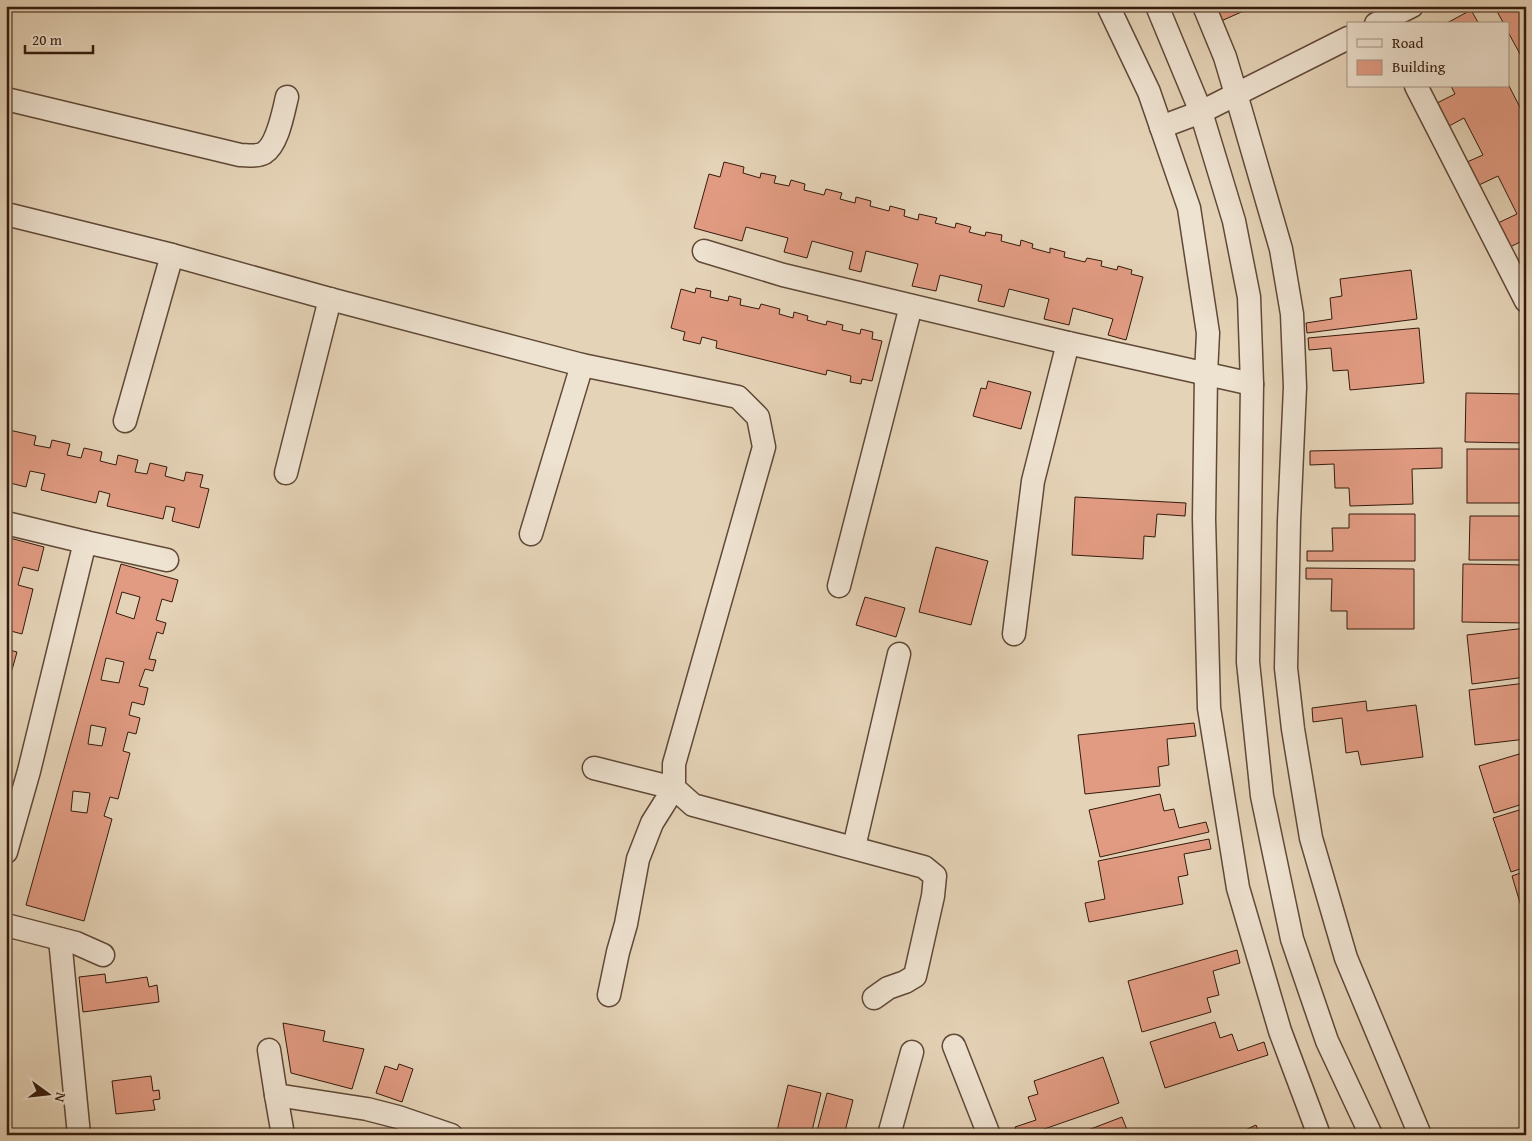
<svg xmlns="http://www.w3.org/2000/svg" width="1532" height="1141" font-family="'Gentium Book Plus',serif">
	<rect width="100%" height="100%" fill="#e5d3b7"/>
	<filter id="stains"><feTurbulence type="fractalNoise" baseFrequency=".004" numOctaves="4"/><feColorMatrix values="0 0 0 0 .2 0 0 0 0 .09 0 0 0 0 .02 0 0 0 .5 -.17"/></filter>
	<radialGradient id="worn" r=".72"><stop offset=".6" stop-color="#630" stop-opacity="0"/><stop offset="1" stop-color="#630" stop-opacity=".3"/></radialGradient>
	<g fill="#e19b82" stroke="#341b0c" fill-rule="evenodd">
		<path d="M 1220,6 L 1255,6 L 1221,21 L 1216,8 Z"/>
		<path d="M 1494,6 L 1526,6 L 1526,65 L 1508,32 L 1508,24 L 1504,24 Z"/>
		<path d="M 1471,10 L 1479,24 L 1445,24 Z"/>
		<path d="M 1508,84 L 1526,119 L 1526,239 L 1510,247 L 1498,223 L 1517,214 L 1498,176 L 1479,185 L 1467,162 L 1483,155 L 1464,118 L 1449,126 L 1437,103 L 1455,94 L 1451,86 L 1508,86 Z"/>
		<path d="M 724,162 L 744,167 L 743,173 L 760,178 L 761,173 L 776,176 L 774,183 L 789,186 L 791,180 L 805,184 L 804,190 L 824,195 L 826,189 L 842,193 L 840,199 L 855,203 L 856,197 L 871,201 L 870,206 L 889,211 L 890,206 L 905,210 L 904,216 L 918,220 L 919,214 L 937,218 L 935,223 L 955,228 L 956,223 L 971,227 L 969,232 L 985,236 L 986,232 L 1002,235 L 1001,241 L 1020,246 L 1021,240 L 1033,244 L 1032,248 L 1050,253 L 1050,248 L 1065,252 L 1064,257 L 1085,262 L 1087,258 L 1102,261 L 1101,266 L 1117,270 L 1118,266 L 1132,270 L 1131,274 L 1143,277 L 1126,340 L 1108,335 L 1113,319 L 1073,308 L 1069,325 L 1044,319 L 1049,299 L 1009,289 L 1004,307 L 978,301 L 982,285 L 940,275 L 936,291 L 912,286 L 918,264 L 866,251 L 861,272 L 849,269 L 853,252 L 812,241 L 807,258 L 784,252 L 788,238 L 746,227 L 742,241 L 694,228 L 709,174 L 720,177 Z"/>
		<path d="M 1411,270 L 1417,319 L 1307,333 L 1306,323 L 1332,319 L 1330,298 L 1342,296 L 1340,279 Z"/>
		<path d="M 696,288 L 711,291 L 710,297 L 728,301 L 729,296 L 741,299 L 740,305 L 759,309 L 761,304 L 780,309 L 779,314 L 793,318 L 794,312 L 808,316 L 807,320 L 826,325 L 827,321 L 843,325 L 842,330 L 860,334 L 861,329 L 873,332 L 872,339 L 882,341 L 872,381 L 862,379 L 861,384 L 850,382 L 851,376 L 827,370 L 826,375 L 716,348 L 717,341 L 702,337 L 700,344 L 683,340 L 685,332 L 671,328 L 681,289 L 695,293 Z"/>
		<path d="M 1419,328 L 1424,383 L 1350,390 L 1348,370 L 1333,371 L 1331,348 L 1309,350 L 1308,338 Z"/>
		<path d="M 988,381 L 1031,392 L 1021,429 L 973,416 L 981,388 L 986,389 Z"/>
		<path d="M 1466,393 L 1526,394 L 1526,443 L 1465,442 Z"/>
		<path d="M 9,430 L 36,436 L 34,445 L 50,448 L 52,440 L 70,444 L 67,455 L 81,458 L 84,448 L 102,452 L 100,461 L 116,465 L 118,455 L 138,460 L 135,472 L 147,474 L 150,463 L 167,467 L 165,476 L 184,481 L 186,472 L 203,475 L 200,487 L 209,489 L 199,528 L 172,521 L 175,508 L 166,506 L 163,519 L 107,506 L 110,494 L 99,491 L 96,503 L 41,490 L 45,474 L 30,471 L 26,487 L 6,482 L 6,441 Z"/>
		<path d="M 1442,448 L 1442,468 L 1412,469 L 1413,504 L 1350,506 L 1349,488 L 1335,488 L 1334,464 L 1310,465 L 1310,451 Z"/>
		<rect x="1467" y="449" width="59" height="54"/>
		<path d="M 1075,497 L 1186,503 L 1185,516 L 1157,514 L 1155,537 L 1144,536 L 1143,559 L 1072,555 Z"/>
		<path d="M 1349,514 L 1415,514 L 1415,561 L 1307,561 L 1307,551 L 1333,551 L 1332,528 L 1349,528 Z"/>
		<path d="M 1470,516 L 1526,516 L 1526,560 L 1469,560 Z"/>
		<path d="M 6,537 L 44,547 L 38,571 L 23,567 L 18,585 L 33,589 L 22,634 L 7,630 L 6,633 Z"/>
		<path d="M 936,547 L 988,561 L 971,625 L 919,612 Z"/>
		<path d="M 121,564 L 178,580 L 172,602 L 162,599 L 156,620 L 166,623 L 163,634 L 157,632 L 149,659 L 156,660 L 153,671 L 145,669 L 139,686 L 148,688 L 144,705 L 132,702 L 129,715 L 140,718 L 136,734 L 128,732 L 123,751 L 130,753 L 118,799 L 110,797 L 104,816 L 112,819 L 84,921 L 26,905 ZM 122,592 L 140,597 L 134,619 L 116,613 ZM 106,658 L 124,662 L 119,683 L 101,680 ZM 91,725 L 106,728 L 102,746 L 88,744 ZM 73,791 L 90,793 L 87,813 L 71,811 Z"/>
		<path d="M 1463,564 L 1526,565 L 1526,623 L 1462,622 Z"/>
		<path d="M 1306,568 L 1414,569 L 1414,629 L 1347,629 L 1347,611 L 1331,611 L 1332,579 L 1306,579 Z"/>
		<path d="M 865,597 L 905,608 L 896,637 L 856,625 Z"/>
		<path d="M 1526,628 L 1526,677 L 1472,684 L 1467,635 Z"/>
		<path d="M 6,649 L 17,652 L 10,677 L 6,676 Z"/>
		<path d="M 1526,683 L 1526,739 L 1475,745 L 1469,690 Z"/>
		<path d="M 1366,701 L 1367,711 L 1416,705 L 1423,757 L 1361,765 L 1358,751 L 1346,753 L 1342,718 L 1313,722 L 1312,708 Z"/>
		<path d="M 1194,723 L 1196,736 L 1167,739 L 1169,765 L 1158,767 L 1160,786 L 1085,794 L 1078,735 Z"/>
		<path d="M 1526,752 L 1526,803 L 1494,813 L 1479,766 Z"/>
		<path d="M 1160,794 L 1164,811 L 1174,809 L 1179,828 L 1206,822 L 1209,832 L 1100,857 L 1089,810 Z"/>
		<path d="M 1526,808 L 1526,867 L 1511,872 L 1493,818 Z"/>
		<path d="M 1209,839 L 1211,849 L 1184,854 L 1188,875 L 1178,877 L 1183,904 L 1089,922 L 1085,903 L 1105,899 L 1098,861 Z"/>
		<path d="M 1526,871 L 1526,923 L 1512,876 Z"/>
		<path d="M 1237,950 L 1240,963 L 1213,971 L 1219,995 L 1207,998 L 1211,1012 L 1142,1032 L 1128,981 Z"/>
		<path d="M 105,974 L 106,983 L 147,977 L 149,987 L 157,985 L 159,1002 L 83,1012 L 79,977 Z"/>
		<path d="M 1215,1022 L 1220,1038 L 1232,1034 L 1238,1051 L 1264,1042 L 1268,1055 L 1165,1088 L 1150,1042 Z"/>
		<path d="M 283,1023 L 325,1031 L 323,1041 L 364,1049 L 352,1089 L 291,1073 Z"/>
		<path d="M 1103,1057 L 1119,1103 L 1027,1135 L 1017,1135 L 1015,1127 L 1036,1120 L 1028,1097 L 1038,1094 L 1034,1081 Z"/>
		<path d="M 399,1064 L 413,1069 L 402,1102 L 376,1093 L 385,1066 L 397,1070 Z"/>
		<path d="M 151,1076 L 153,1091 L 159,1090 L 160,1099 L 153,1100 L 155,1110 L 116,1114 L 112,1081 Z"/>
		<path d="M 788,1085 L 821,1093 L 811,1135 L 776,1135 Z"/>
		<path d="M 827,1093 L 853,1100 L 844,1135 L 816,1135 Z"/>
		<path d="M 1122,1117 L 1129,1135 L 1075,1135 Z"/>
		<path d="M 1256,1125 L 1260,1135 L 1234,1135 Z"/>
	</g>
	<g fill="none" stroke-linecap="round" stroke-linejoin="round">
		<g stroke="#604937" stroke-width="25">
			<g id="minor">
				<path d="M 1108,6 L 1149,92 L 1189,208 L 1208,333 L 1206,374 L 1204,519 L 1209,708 L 1238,888 L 1280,1031 L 1319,1135"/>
				<path d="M 1157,6 L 1201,112 L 1234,221 L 1249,297 L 1252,384 L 1248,662 L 1262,796 L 1292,939 L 1327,1041 L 1371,1135"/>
				<path d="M 1204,6 L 1225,57 L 1236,94 L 1281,249 L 1292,314 L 1295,387 L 1289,521 L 1286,668 L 1293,729 L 1311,838 L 1346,958 L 1420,1135"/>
				<path d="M 1376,24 L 1412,6"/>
				<path d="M 1416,86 L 1526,301"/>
				<path d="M 6,99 L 240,155 C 247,155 257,157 264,153 C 278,144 283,113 287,97"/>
				<path d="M 1161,127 L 1201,112 L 1348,38"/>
				<path d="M 6,214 L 172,255 L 330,299 L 582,365 L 738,397 L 758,417 L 764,447 L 674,764 L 674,788 L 693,805 L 924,867 L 935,876 L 933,896 L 915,976 L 905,982 L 888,988 L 874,998"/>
				<path d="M 704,251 L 783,275 L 1068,343 L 1252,384"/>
				<path d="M 125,421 L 172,255"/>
				<path d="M 286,473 L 330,299"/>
				<path d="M 6,523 L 85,542"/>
				<path d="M 531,534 L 582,365"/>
				<path d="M 839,586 L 911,306"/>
				<path d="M 1014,634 L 1033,481 L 1068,343"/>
				<path d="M 594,768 L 674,788 L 652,823 L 638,859 L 626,924 L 618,952 L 609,995"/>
				<path d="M 854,847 L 899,654"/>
				<path d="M 6,852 L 29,771 L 85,542 L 167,560"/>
				<path d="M 6,925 L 76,943 L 103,955"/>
				<path d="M 60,939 L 79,1135"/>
				<path d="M 954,1046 L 989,1135"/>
				<path d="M 269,1050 L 276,1095 L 283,1135"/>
				<path d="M 276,1095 L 367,1109 L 398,1117 L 451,1135"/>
				<path d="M 889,1135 L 912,1052"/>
			</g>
		</g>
		<use href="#minor" stroke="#eee2d0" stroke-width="22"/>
	</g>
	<rect width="1532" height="1141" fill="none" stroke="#e5d3b7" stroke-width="25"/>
	<rect x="8" y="8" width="1517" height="1126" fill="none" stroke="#341b0c" stroke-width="2.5"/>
	<rect x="12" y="12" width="1507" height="1116" fill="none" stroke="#341b0c"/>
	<rect x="1347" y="22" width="162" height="65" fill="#eee2d0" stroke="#a49282"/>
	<rect x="1357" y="39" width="25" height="8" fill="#eee2d0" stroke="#a49282"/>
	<text x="1392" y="48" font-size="15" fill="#341b0c">Road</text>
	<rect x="1357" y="60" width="25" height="15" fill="#e19b82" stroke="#a49282"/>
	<text x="1392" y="72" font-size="15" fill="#341b0c">Building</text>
	<g transform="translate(48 1094) rotate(105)" stroke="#eee2d0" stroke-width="4" paint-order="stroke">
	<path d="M0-4L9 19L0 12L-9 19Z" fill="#341b0c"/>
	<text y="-8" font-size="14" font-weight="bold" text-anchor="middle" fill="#341b0c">N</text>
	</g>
	<path d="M25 45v8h68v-8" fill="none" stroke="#341b0c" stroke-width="2.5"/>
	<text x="32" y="45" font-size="15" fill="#341b0c" stroke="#eee2d0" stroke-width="4" paint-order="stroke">20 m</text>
	<rect width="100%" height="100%" filter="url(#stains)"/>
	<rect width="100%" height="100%" fill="url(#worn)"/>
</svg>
